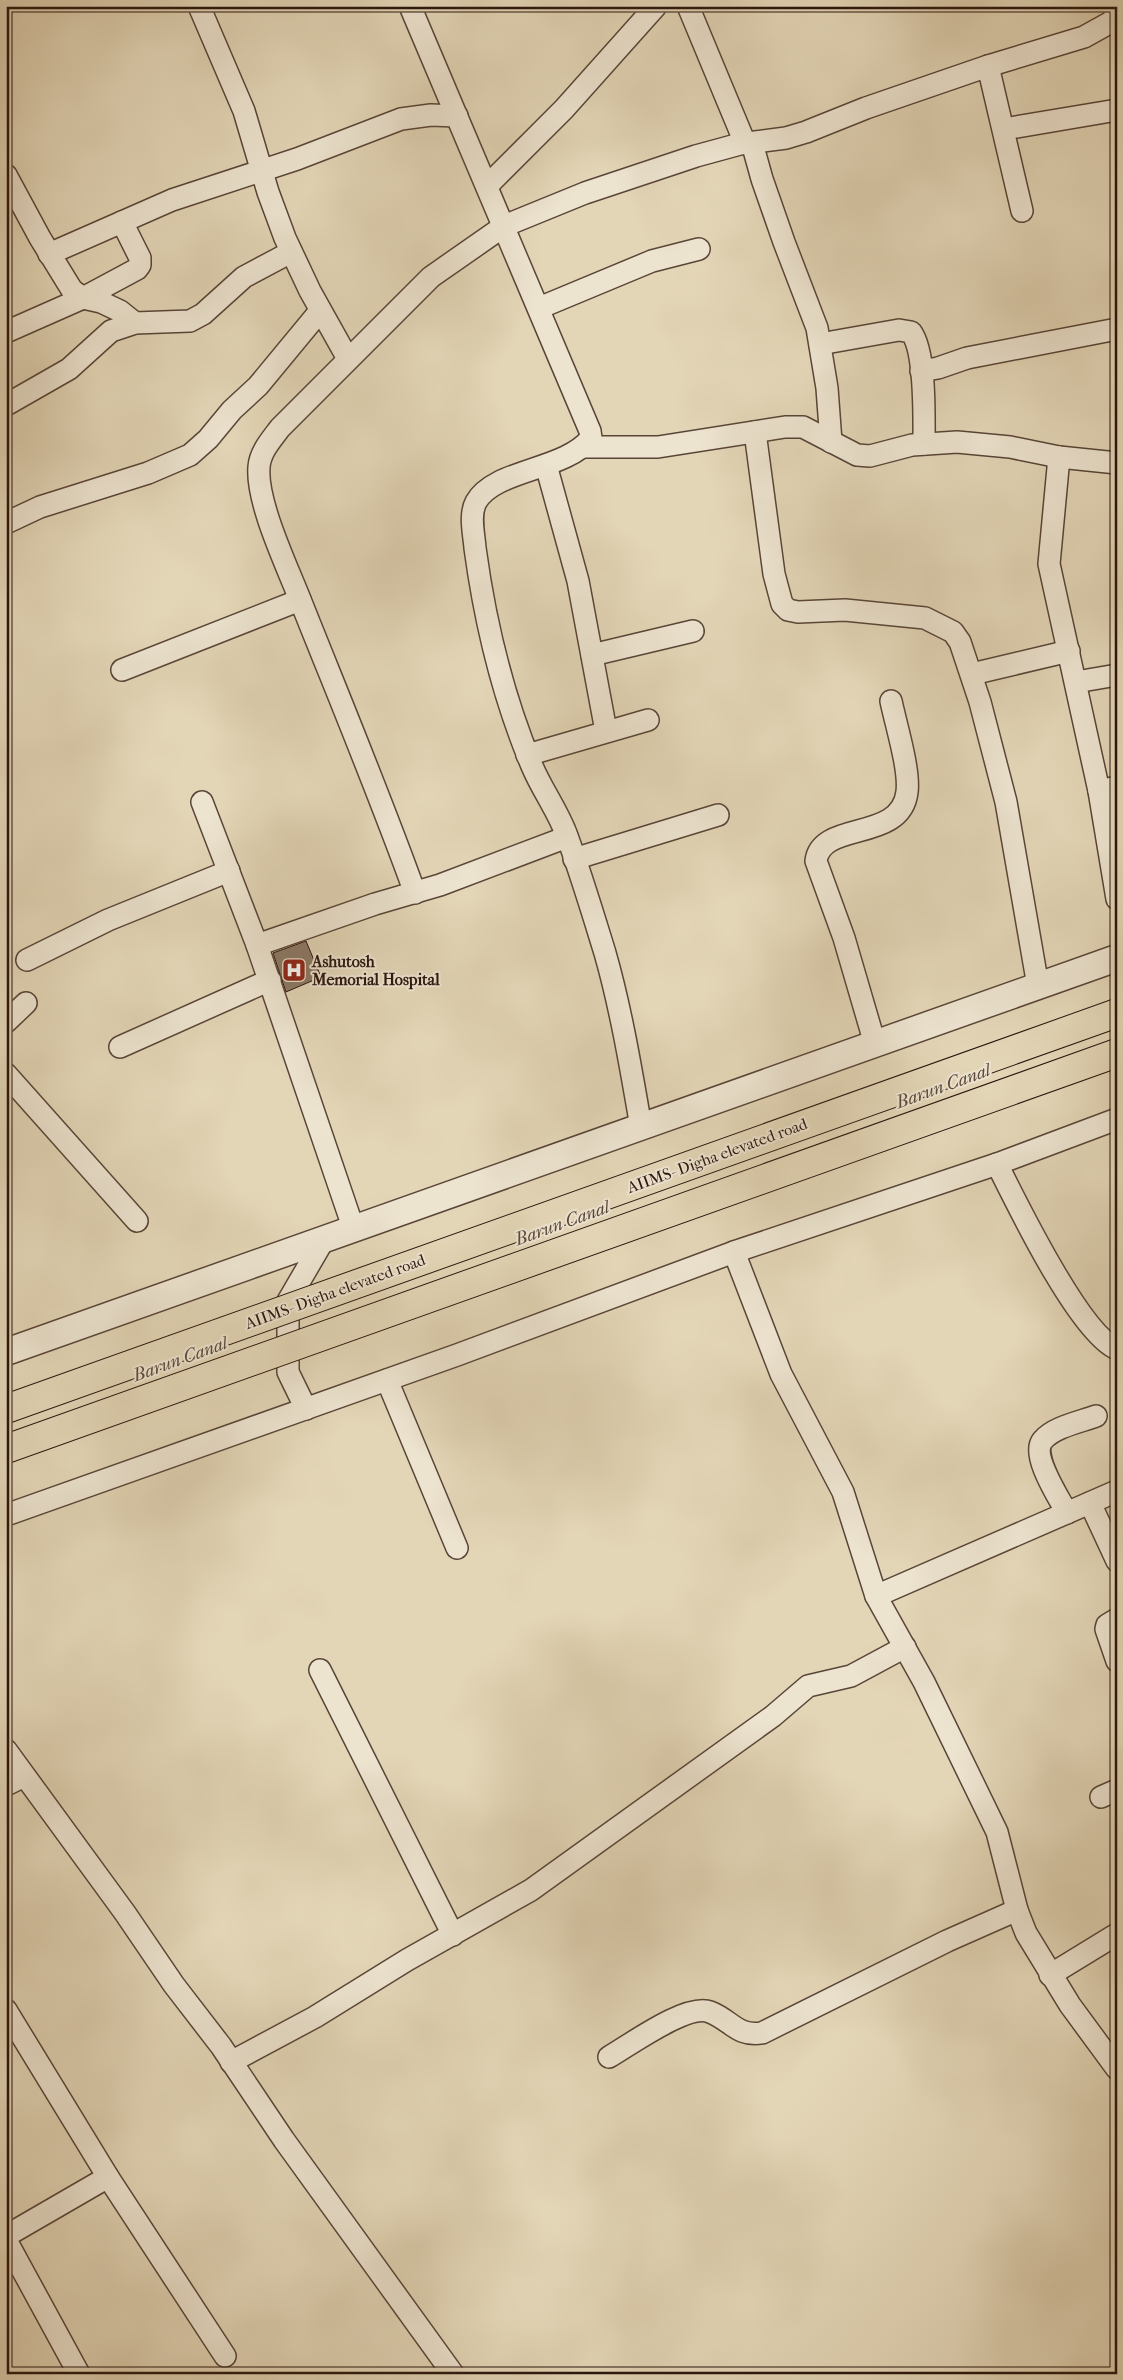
<svg xmlns="http://www.w3.org/2000/svg" width="1123" height="2380" font-family="'IM FELL French Canon',serif">
	<rect width="100%" height="100%" fill="#e3d6b7"/>
	<filter id="stains"><feTurbulence type="fractalNoise" baseFrequency=".004" numOctaves="4"/><feColorMatrix values="0 0 0 0 .2 0 0 0 0 .09 0 0 0 0 .02 0 0 0 .5 -.17"/></filter>
	<radialGradient id="worn" r=".72"><stop offset=".6" stop-color="#630" stop-opacity="0"/><stop offset="1" stop-color="#630" stop-opacity=".3"/></radialGradient>
	<path fill="#8b7966" stroke="#2b150e" d="M 306,941 L 321,977 L 286,992 L 273,953 Z"/>
	<g fill="none" stroke-linecap="round" stroke-linejoin="round">
		<g stroke="#594538" stroke-width="24">
			<g id="minor">
				<path d="M 199,6 L 244,111 L 268,192 L 285,238 L 310,291 L 348,359"/>
				<path d="M 410,6 L 590,431 L 591,438 C 565,471 494,469 476,502 C 469,515 474,534 475,548 C 485,622 503,697 532,766 C 542,790 558,811 567,836 C 581,874 593,914 605,953 C 621,1009 631,1069 641,1127"/>
				<path d="M 688,6 L 745,143"/>
				<path d="M 988,66 L 1022,211"/>
				<path d="M 1004,129 L 1117,110"/>
				<path d="M 752,143 L 762,179 L 784,242 L 817,328 L 827,388 L 831,442"/>
				<path d="M 6,175 L 40,238 L 72,290 L 83,298 L 101,302 L 120,311 L 135,323"/>
				<path d="M 487,186 L 564,109 L 656,6"/>
				<path d="M 49,254 L 172,200 L 297,159 L 401,119 L 431,115 L 457,116"/>
				<path d="M 539,308 L 652,261 L 699,249"/>
				<path d="M 6,332 L 83,298 L 137,269 L 140,265 L 140,258 L 122,222"/>
				<path d="M 820,344 L 899,330 L 911,332 C 926,351 924,418 924,444"/>
				<path d="M 921,371 L 938,368 L 967,358 L 1117,329"/>
				<path d="M 6,405 L 69,369 L 111,331 L 135,323 L 190,321 L 203,314 L 244,277 L 291,252"/>
				<path d="M 755,432 L 774,574 L 782,604 L 788,610 L 798,612 L 845,610 L 925,618 L 953,632 L 960,642 L 980,702 L 1006,802 L 1038,986"/>
				<path d="M 584,447 L 658,447 L 785,427 L 803,427 L 857,455 L 870,456 L 912,445 L 957,442 L 1010,447 L 1059,457 L 1117,463"/>
				<path d="M 1059,457 L 1049,564 L 1099,791 L 1117,899"/>
				<path d="M 546,465 L 578,581 L 606,731"/>
				<path d="M 6,523 L 40,507 L 148,473 L 190,455 L 208,439 L 232,410 L 258,386 L 320,311"/>
				<path d="M 592,655 L 693,631"/>
				<path d="M 122,670 L 300,600"/>
				<path d="M 972,674 L 1069,651"/>
				<path d="M 1076,682 L 1117,675"/>
				<path d="M 527,755 L 648,720"/>
				<path d="M 1099,791 L 1117,787"/>
				<path d="M 202,802 L 257,945 L 354,1230"/>
				<path d="M 574,859 L 718,815"/>
				<path d="M 415,893 C 379,793 338,695 299,597 C 286,564 256,501 259,467 C 260,452 271,440 280,428 L 431,277 L 504,226 L 585,193 L 696,156 L 740,144 L 786,138 L 806,132 L 866,108 L 988,66 L 1084,37 L 1111,22 L 1117,14"/>
				<path d="M 257,945 L 375,904 L 440,885 L 567,837"/>
				<path d="M 27,960 L 108,920 L 229,871"/>
				<path d="M 6,1022 L 26,1003"/>
				<path d="M 875,1044 L 844,938 L 816,861 C 821,820 901,843 907,792 C 910,770 896,725 891,701"/>
				<path d="M 120,1047 L 270,980"/>
				<path d="M 6,1074 L 137,1221"/>
				<path d="M 997,1164 C 1017,1204 1079,1333 1117,1349"/>
				<path d="M 734,1252 L 781,1374 L 843,1492 L 876,1596 L 924,1682 L 997,1832 L 1017,1910 L 1026,1933 L 1070,2005 L 1117,2069"/>
				<path d="M 387,1380 L 457,1548"/>
				<path d="M 306,1409 L 288,1372 L 288,1301 L 323,1241"/>
				<path d="M 1090,1503 L 1117,1561"/>
				<path d="M 1067,1513 C 1059,1498 1030,1454 1043,1440 C 1054,1427 1080,1422 1096,1416"/>
				<path d="M 6,1515 L 457,1355 L 734,1252 L 997,1164 L 1117,1119"/>
				<path d="M 876,1596 L 1117,1491"/>
				<path d="M 1117,1619 L 1107,1625 L 1106,1629 L 1117,1661"/>
				<path d="M 320,1670 L 453,1935"/>
				<path d="M 6,1750 L 125,1913 L 174,1985 L 221,2046 L 284,2140 L 453,2374"/>
				<path d="M 6,1785 L 24,1776"/>
				<path d="M 1101,1797 L 1117,1790"/>
				<path d="M 1050,1975 L 1117,1934"/>
				<path d="M 6,2010 L 108,2177 L 225,2356"/>
				<path d="M 609,2057 C 630,2045 687,2003 710,2012 C 731,2020 737,2037 762,2033 L 947,1941 L 1017,1910"/>
				<path d="M 231,2062 L 315,2017 L 407,1960 L 531,1890 L 773,1716 L 808,1686 L 851,1676 L 905,1647"/>
				<path d="M 6,2236 L 108,2177"/>
				<path d="M 6,2240 L 79,2374"/>
			</g>
		</g>
		<g stroke="#594538" stroke-width="29">
			<path id="tertiary" d="M 6,1352 L 1117,958"/>
		</g>
		<use href="#minor" stroke="#ede4d0" stroke-width="21"/>
		<use href="#tertiary" stroke="#ede4d0" stroke-width="26"/>
		<path stroke="#2b150e" stroke-width="4" stroke-dasharray="9 9" stroke-linecap="butt" d="M 1112,2374 L 1117,2371"/>
		<g stroke="#2b150e" stroke-width="30" stroke-linecap="butt">
			<g id="motorway-bridge">
				<path d="M 6,1409 L 1117,1013"/>
				<path d="M 6,1449 L 1117,1053"/>
			</g>
		</g>
		<use href="#motorway-bridge" stroke="#e3d6b7" stroke-width="28"/>
	</g>
	<defs>
		<g id="hospital-square" transform="scale(1.25)"><rect x="-9" y="-9" width="18" height="18" rx="4" fill="#8f2418" stroke="#ede4d0"/><path d="M-5-5h3v3.5h4V-5h3V5h-3V1.5h-4V5h-3Z" fill="#fff"/></g>
	</defs>
	<g fill-rule="evenodd">
		<use href="#hospital-square" x="294" y="970"/>
	</g>
	<g text-anchor="middle" stroke-width="4" stroke-linejoin="round" paint-order="stroke">
		<g font-size="16" font-weight="bold" fill="#2b150e" stroke="#ede4d0" text-anchor="start">
			<text x="312" y="967">Ashutosh<tspan x="312" dy="18">Memorial Hospital</tspan></text>
		</g>
		<g font-size="16" fill="#2b150e" stroke="#ede4d0">
			<text transform="translate(717 1155) rotate(-20)" y="6">AIIMS- Digha elevated road</text>
			<text transform="translate(335 1291) rotate(-20)" y="6">AIIMS- Digha elevated road</text>
		</g>
		<g font-size="18" font-style="italic" fill="#5b483b" stroke="#ede4d0">
			<text transform="translate(943 1086) rotate(-20)" y="6">Barun Canal</text>
			<text transform="translate(562 1223) rotate(-20)" y="6">Barun Canal</text>
			<text transform="translate(180 1359) rotate(-20)" y="6">Barun Canal</text>
		</g>
	</g>
	<rect width="1123" height="2380" fill="none" stroke="#e3d6b7" stroke-width="25"/>
	<rect x="8" y="8" width="1108" height="2365" fill="none" stroke="#2b150e" stroke-width="2.5"/>
	<rect x="12" y="12" width="1098" height="2355" fill="none" stroke="#2b150e"/>
	<rect width="100%" height="100%" filter="url(#stains)"/>
	<rect width="100%" height="100%" fill="url(#worn)"/>
</svg>
